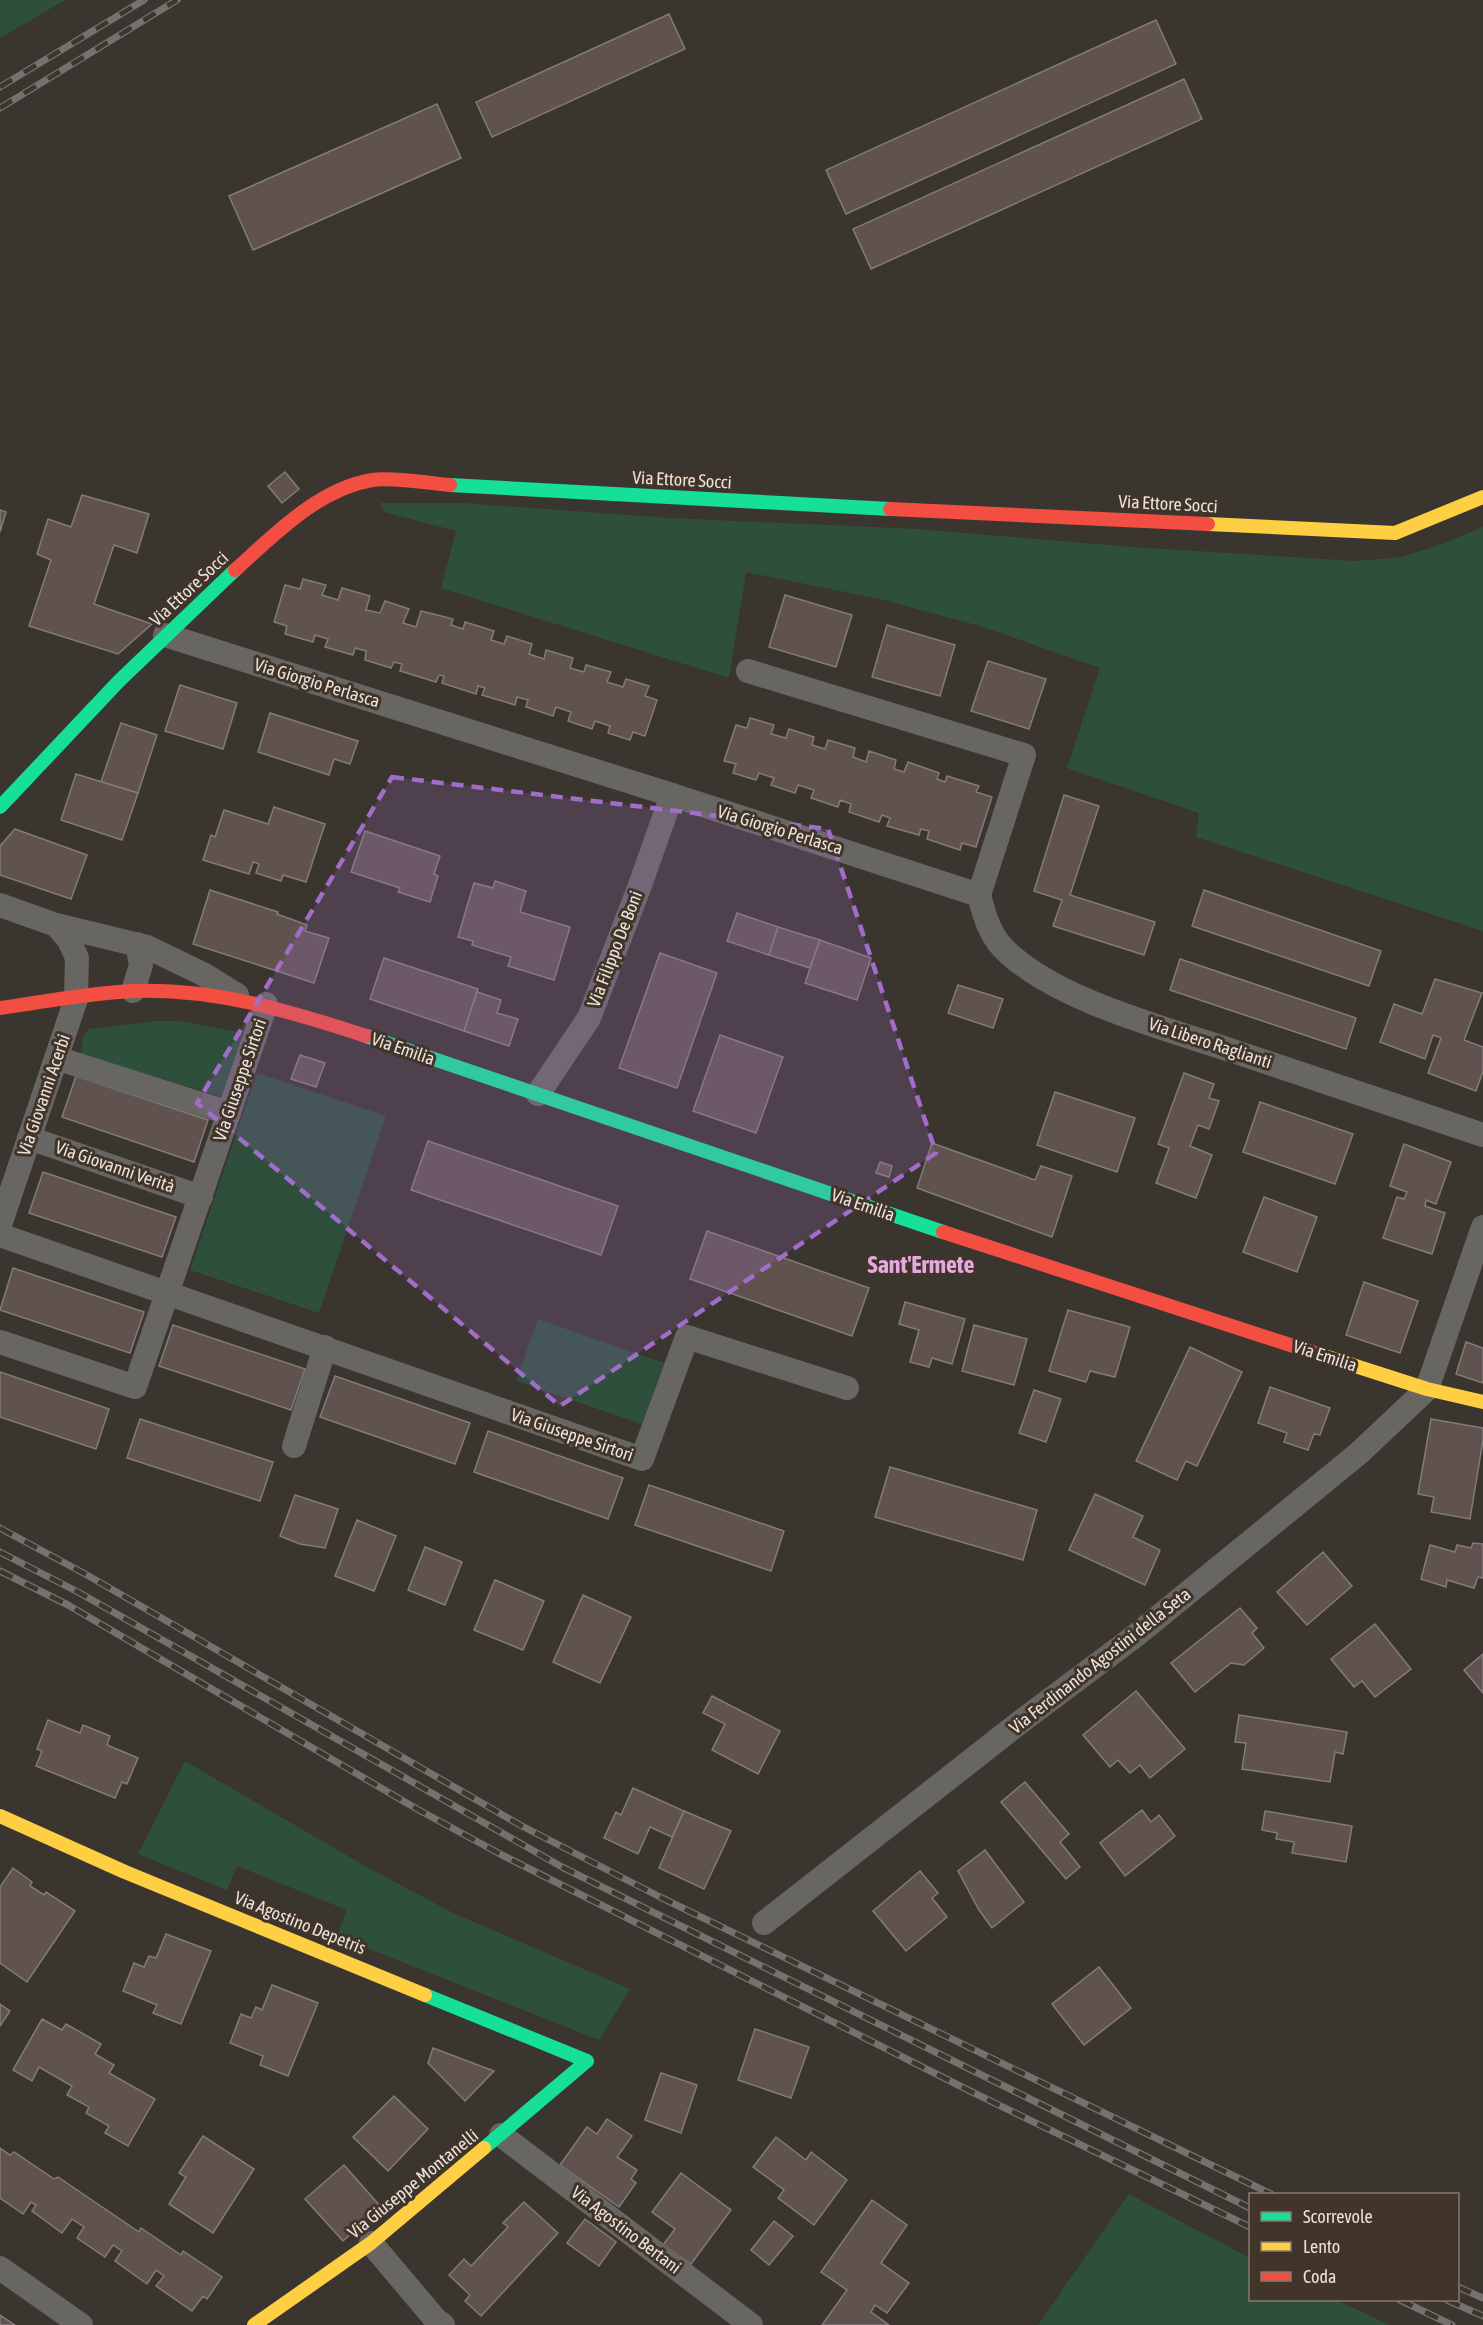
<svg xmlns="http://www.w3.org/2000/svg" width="1483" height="2325" font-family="'Asap Condensed',sans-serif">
	<rect width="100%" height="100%" fill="#3b352f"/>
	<g fill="#2f4f3d">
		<path d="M 0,0 L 65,0 L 0,38 Z"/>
		<path d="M 380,503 L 463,503 L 670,518 L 917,529 L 1132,547 L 1356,561 L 1402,557 L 1445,543 L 1483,527 L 1483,931 L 1196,837 L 1199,813 L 1067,768 L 1100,668 L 980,626 L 880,599 L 746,572 L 729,678 L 441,588 L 456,531 L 384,512 Z"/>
		<path d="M 156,1021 L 180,1021 L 243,1033 L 223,1097 L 81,1055 L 83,1036 L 89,1029 Z"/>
		<path d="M 257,1073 L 386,1116 L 319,1313 L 190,1270 Z"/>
		<path d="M 538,1319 L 664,1363 L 642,1424 L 516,1381 Z"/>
		<path d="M 185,1761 L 365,1866 L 455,1914 L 630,1989 L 599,2040 L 337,1936 L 347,1910 L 237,1866 L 227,1890 L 138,1854 Z"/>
		<path d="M 1129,2194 L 1250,2258 L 1250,2300 L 1336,2300 L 1390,2325 L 1038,2325 Z"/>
	</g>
	<g fill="#60534f" stroke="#827b78" stroke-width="1.5">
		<path d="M 669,14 L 685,49 L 492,137 L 476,102 Z"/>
		<path d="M 1156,20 L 1176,64 L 846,214 L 826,170 Z"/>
		<path d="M 1184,79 L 1202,119 L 871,269 L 853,229 Z"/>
		<path d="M 437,104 L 461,158 L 253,250 L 229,196 Z"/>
		<path d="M 285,472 L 299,489 L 282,503 L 268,486 Z"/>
		<path d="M 82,495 L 149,514 L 137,553 L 114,545 L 94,604 L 152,624 L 118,654 L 29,626 L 51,560 L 37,554 L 48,519 L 71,527 Z"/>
		<path d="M 0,510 L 6,512 L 0,532 Z"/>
		<path d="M 303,579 L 326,585 L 322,595 L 338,600 L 342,588 L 370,596 L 366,610 L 380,613 L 385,601 L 409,609 L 403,623 L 416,627 L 421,611 L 453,619 L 451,625 L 463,629 L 465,622 L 494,631 L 491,640 L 504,644 L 507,636 L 532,644 L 529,654 L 544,659 L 546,650 L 573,658 L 570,668 L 584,672 L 586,665 L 611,672 L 607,682 L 623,687 L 626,679 L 649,686 L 645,696 L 657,700 L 645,736 L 633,732 L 630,740 L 608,733 L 610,726 L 595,721 L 592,729 L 568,721 L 571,712 L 556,707 L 553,716 L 526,707 L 528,700 L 517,697 L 515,705 L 482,695 L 485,688 L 478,686 L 476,694 L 442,683 L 444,676 L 439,675 L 436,682 L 400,671 L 402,664 L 394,662 L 391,668 L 365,660 L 366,651 L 355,648 L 353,655 L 325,647 L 328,639 L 315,635 L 313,642 L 285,634 L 287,626 L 274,622 L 285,585 L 300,589 Z"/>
		<path d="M 785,595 L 852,615 L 836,667 L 769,647 Z"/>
		<path d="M 887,625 L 955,645 L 940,696 L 872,677 Z"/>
		<path d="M 988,661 L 1046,679 L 1029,729 L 971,711 Z"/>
		<path d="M 180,685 L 237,703 L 223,749 L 165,731 Z"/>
		<path d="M 270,713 L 358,741 L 350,764 L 334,759 L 329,775 L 258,752 Z"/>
		<path d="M 750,718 L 774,725 L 771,734 L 786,738 L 789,729 L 814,737 L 812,745 L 825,749 L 828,740 L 855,748 L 853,757 L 866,762 L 869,751 L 896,760 L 894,769 L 904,772 L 908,762 L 939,773 L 937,779 L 945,782 L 947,776 L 979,786 L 976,792 L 992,797 L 976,847 L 962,843 L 960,850 L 927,839 L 929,831 L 921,829 L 919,835 L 887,826 L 890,818 L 882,815 L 879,822 L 849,812 L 851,804 L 840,800 L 838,807 L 811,798 L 814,790 L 798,785 L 795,793 L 771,785 L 774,778 L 759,773 L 756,780 L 733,773 L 736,764 L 724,761 L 736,725 L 747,728 Z"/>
		<path d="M 121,723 L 157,735 L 138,793 L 101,782 Z"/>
		<path d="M 76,774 L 138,793 L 122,840 L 61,820 Z"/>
		<path d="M 1064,795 L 1099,806 L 1070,895 L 1155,922 L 1144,955 L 1053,926 L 1062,900 L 1034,891 Z"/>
		<path d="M 274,807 L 325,824 L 306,882 L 283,875 L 281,881 L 256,873 L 259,864 L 253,862 L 249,874 L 203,860 L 211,835 L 215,837 L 224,810 L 268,824 Z"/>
		<path d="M 15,829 L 87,855 L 71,899 L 0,875 L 0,846 Z"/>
		<path d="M 365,831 L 440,856 L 434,874 L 438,876 L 430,902 L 398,892 L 400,888 L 351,872 Z"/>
		<path d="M 495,881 L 526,891 L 520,912 L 570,927 L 554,980 L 508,966 L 511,957 L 472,945 L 473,941 L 458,937 L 474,883 L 493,888 Z"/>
		<path d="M 210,890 L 278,912 L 277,914 L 307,925 L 305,931 L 329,938 L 314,983 L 193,944 Z"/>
		<path d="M 1204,890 L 1381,951 L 1369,986 L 1192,926 Z"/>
		<path d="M 737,913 L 778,927 L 769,955 L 727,941 Z"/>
		<path d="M 778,927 L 820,940 L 810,968 L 769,955 Z"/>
		<path d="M 820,940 L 871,958 L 857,1000 L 805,983 Z"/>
		<path d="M 660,953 L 717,973 L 677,1088 L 619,1068 Z"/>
		<path d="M 384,958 L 478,989 L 464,1031 L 370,999 Z"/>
		<path d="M 1180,959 L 1356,1018 L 1346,1049 L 1170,990 Z"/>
		<path d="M 1435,979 L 1482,993 L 1464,1040 L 1483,1047 L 1483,1071 L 1476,1091 L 1428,1073 L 1441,1038 L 1433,1035 L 1425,1059 L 1380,1042 L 1394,1004 L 1422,1014 Z"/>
		<path d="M 958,985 L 1003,999 L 993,1028 L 948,1013 Z"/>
		<path d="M 477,992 L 501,1000 L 497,1013 L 518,1019 L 509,1046 L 464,1031 Z"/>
		<path d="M 720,1035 L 783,1057 L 756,1133 L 693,1111 Z"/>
		<path d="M 300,1055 L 325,1063 L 316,1087 L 291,1079 Z"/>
		<path d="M 1184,1073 L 1214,1084 L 1209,1098 L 1219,1101 L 1209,1129 L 1198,1125 L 1190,1146 L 1212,1155 L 1196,1198 L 1156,1183 L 1169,1148 L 1158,1144 Z"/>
		<path d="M 76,1076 L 208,1120 L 194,1162 L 62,1117 Z"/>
		<path d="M 1055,1092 L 1135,1118 L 1117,1172 L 1037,1145 Z"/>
		<path d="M 1260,1102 L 1353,1134 L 1335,1184 L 1243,1152 Z"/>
		<path d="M 428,1141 L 618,1206 L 601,1255 L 411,1190 Z"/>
		<path d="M 932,1143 L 1035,1180 L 1041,1166 L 1072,1176 L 1052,1237 L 917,1188 Z"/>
		<path d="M 1404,1144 L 1451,1162 L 1436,1204 L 1426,1200 L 1425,1206 L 1445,1213 L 1432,1254 L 1383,1238 L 1397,1197 L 1404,1199 L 1407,1192 L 1390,1186 Z"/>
		<path d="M 880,1162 L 892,1166 L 889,1177 L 876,1173 Z"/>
		<path d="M 43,1172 L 176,1217 L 162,1257 L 29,1213 Z"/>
		<path d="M 1264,1197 L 1317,1217 L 1297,1272 L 1243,1252 Z"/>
		<path d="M 707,1231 L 869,1288 L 852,1336 L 690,1279 Z"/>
		<path d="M 13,1268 L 144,1312 L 130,1353 L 0,1310 Z"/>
		<path d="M 1364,1282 L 1418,1301 L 1400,1353 L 1346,1335 Z"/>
		<path d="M 905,1302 L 965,1319 L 952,1364 L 932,1358 L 929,1367 L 910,1362 L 919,1330 L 899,1324 Z"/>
		<path d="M 1068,1310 L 1130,1327 L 1115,1377 L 1090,1371 L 1086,1382 L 1049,1371 Z"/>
		<path d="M 173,1325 L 305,1369 L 291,1410 L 159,1366 Z"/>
		<path d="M 974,1325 L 1027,1339 L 1014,1385 L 962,1371 Z"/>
		<path d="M 1466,1342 L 1483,1348 L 1483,1383 L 1456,1374 Z"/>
		<path d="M 1190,1347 L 1242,1372 L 1197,1466 L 1186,1461 L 1177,1480 L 1136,1461 Z"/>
		<path d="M 0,1372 L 109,1409 L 96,1449 L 0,1417 Z"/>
		<path d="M 335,1376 L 470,1423 L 455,1464 L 320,1417 Z"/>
		<path d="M 1270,1387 L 1330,1408 L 1320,1435 L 1314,1434 L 1308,1450 L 1284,1442 L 1287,1433 L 1258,1423 Z"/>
		<path d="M 1034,1390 L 1061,1399 L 1046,1442 L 1019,1433 Z"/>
		<path d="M 140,1419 L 273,1462 L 260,1501 L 127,1458 Z"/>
		<path d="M 1431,1419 L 1483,1428 L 1483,1440 L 1470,1519 L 1431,1512 L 1434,1497 L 1418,1494 Z"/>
		<path d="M 488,1431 L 623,1478 L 608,1519 L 474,1472 Z"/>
		<path d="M 890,1467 L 1037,1510 L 1023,1560 L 875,1517 Z"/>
		<path d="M 649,1485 L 784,1531 L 771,1571 L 635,1525 Z"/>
		<path d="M 1095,1494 L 1143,1516 L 1133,1537 L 1160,1550 L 1145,1585 L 1069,1550 Z"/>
		<path d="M 295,1495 L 338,1509 L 325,1548 L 300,1544 L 280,1536 Z"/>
		<path d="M 357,1520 L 396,1536 L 374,1591 L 335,1576 Z"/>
		<path d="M 1473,1543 L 1483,1544 L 1483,1578 L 1478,1577 L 1474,1588 L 1447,1580 L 1446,1587 L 1421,1579 L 1430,1545 L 1455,1552 L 1457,1545 L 1471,1548 Z"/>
		<path d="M 425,1547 L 462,1562 L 445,1605 L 408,1590 Z"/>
		<path d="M 1323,1552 L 1352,1586 L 1307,1625 L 1277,1592 Z"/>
		<path d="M 495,1580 L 544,1601 L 523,1650 L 474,1630 Z"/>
		<path d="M 583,1595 L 631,1617 L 600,1683 L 553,1662 Z"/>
		<path d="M 1240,1608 L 1257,1628 L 1252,1633 L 1264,1648 L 1244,1665 L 1231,1663 L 1195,1692 L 1171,1663 Z"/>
		<path d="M 1375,1624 L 1411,1669 L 1375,1697 L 1362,1681 L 1354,1687 L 1331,1659 Z"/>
		<path d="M 1483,1654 L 1483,1693 L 1464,1670 Z"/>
		<path d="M 1136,1691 L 1185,1749 L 1150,1778 L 1140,1765 L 1130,1773 L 1118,1760 L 1110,1767 L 1083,1735 Z"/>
		<path d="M 712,1696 L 780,1731 L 758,1774 L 712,1750 L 725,1724 L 703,1713 Z"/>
		<path d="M 1239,1715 L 1347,1732 L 1343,1754 L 1335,1752 L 1330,1782 L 1242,1769 L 1246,1743 L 1235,1742 Z"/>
		<path d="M 48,1720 L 80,1733 L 83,1725 L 110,1736 L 107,1745 L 138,1758 L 127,1784 L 122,1782 L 115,1798 L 36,1766 L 42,1751 L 37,1749 Z"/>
		<path d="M 1025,1782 L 1069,1834 L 1060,1842 L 1080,1867 L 1066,1879 L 1001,1802 Z"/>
		<path d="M 633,1788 L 684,1811 L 672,1837 L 650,1827 L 638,1854 L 604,1838 L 616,1812 L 621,1815 Z"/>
		<path d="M 1142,1810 L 1151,1822 L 1159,1815 L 1175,1836 L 1125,1876 L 1100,1843 Z"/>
		<path d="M 684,1811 L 731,1831 L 704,1889 L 659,1868 Z"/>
		<path d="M 1265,1811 L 1352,1826 L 1346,1862 L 1292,1853 L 1294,1842 L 1276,1839 L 1277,1833 L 1262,1830 Z"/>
		<path d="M 985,1850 L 1024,1902 L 992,1928 L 979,1910 L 958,1871 Z"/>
		<path d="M 13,1868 L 32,1882 L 30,1886 L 44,1895 L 46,1892 L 75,1911 L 27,1982 L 0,1963 L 0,1887 Z"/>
		<path d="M 920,1871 L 938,1893 L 932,1898 L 947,1917 L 906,1951 L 873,1911 Z"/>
		<path d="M 166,1934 L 211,1951 L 181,2024 L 153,2013 L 157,2005 L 123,1991 L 134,1963 L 144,1967 L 149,1956 L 156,1958 Z"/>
		<path d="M 1099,1967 L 1131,2008 L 1084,2045 L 1052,2004 Z"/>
		<path d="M 272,1985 L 318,2003 L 288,2076 L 260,2065 L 263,2056 L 230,2043 L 241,2014 L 251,2018 L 256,2007 L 262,2010 Z"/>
		<path d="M 0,2004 L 10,2011 L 0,2026 Z"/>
		<path d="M 42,2019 L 62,2030 L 66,2024 L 101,2044 L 95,2054 L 114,2065 L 109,2073 L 155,2099 L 128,2146 L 105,2133 L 109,2126 L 86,2113 L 89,2107 L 67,2095 L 72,2086 L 39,2067 L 32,2081 L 13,2070 Z"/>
		<path d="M 755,2029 L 809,2047 L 791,2098 L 738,2080 Z"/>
		<path d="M 433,2048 L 494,2071 L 465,2101 L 428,2063 Z"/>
		<path d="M 661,2073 L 697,2085 L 681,2133 L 645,2120 Z"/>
		<path d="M 394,2096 L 428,2129 L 388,2171 L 353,2137 Z"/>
		<path d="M 607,2119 L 632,2136 L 617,2157 L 637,2170 L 631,2179 L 636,2183 L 619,2207 L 560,2165 L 587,2127 L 597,2134 Z"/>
		<path d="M 203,2136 L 254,2169 L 213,2233 L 169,2204 L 186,2177 L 179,2173 Z"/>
		<path d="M 776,2137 L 806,2160 L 811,2152 L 847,2180 L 814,2225 L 778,2198 L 784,2190 L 753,2167 Z"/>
		<path d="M 0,2148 L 10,2155 L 14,2152 L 54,2179 L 58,2177 L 139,2232 L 141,2228 L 181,2255 L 183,2251 L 222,2277 L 207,2299 L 203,2296 L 192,2311 L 156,2286 L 164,2276 L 156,2270 L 147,2284 L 115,2261 L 122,2251 L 113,2245 L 105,2257 L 77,2238 L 84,2227 L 72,2219 L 62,2233 L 32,2211 L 36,2205 L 31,2202 L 23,2214 L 0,2198 Z"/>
		<path d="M 344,2165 L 381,2207 L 343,2241 L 305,2199 Z"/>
		<path d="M 681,2173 L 731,2210 L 691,2264 L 663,2245 L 675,2229 L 652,2212 Z"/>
		<path d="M 872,2200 L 907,2225 L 881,2263 L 909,2283 L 887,2313 L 875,2305 L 871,2312 L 889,2325 L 822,2325 L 847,2290 L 821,2272 Z"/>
		<path d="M 524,2202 L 558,2233 L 481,2316 L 465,2301 L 470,2295 L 449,2275 L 464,2259 L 471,2266 L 508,2227 L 503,2223 Z"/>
		<path d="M 585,2219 L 616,2242 L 599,2266 L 567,2243 Z"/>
		<path d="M 774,2221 L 793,2236 L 769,2265 L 751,2250 Z"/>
		<path d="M 0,2315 L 15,2325 L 0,2325 Z"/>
	</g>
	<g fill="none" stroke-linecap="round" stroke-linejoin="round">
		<g stroke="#676662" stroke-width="24">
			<path d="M 165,635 L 672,795 L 979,895"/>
			<path d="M 748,671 L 1024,755 L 979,895"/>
			<path d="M 979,895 C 984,914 989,933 1003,948 C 1054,1000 1165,1028 1233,1051 C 1316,1079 1400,1107 1483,1135"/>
			<path d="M 0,905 L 56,925 L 147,947 L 203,974 L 237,995"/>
			<path d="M 133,991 L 141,965 L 137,944"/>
			<path d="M 56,1058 L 229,1113"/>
			<path d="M 538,1094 L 589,1018 L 639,888 L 672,795"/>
			<path d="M 29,1138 L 201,1197"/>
			<path d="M 0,1225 L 76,999 L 77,958 L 69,940 L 56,925"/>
			<path d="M 0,1235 L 642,1459 L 687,1337 L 847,1388"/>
			<path d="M 0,1342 L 135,1387 L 266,1004"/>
			<path d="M 294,1446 L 325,1347"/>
			<path d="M 764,1923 L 1019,1723 L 1135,1636 L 1358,1454 L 1427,1389 L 1483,1227"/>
			<path d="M 501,2135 L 751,2325"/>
			<path d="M 371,2243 L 436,2320 L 443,2325"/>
			<path d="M 0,2268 L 81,2325"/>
		</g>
		<g stroke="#16e098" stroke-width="14">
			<path d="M 450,485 L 890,509"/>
			<path d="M 0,807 L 119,681 L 235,570"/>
			<path d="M 366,1036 L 943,1232"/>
			<path d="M 425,1995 L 587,2061 L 484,2148"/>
		</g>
		<g stroke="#ffcf43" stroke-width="14">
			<path d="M 1208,524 L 1395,533 L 1483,497"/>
			<path d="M 1318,1354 L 1427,1389 L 1483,1402"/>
			<path d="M 0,1816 L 125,1872 L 425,1995"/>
			<path d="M 254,2325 L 371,2243 L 484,2148"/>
		</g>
		<g stroke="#f24e42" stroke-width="14">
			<path d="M 890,509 L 1208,524"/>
			<path d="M 235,570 C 274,535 318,489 372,480 C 391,477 429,483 450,485"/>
			<path d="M 0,1008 C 44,1002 88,993 133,991 C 214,988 290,1011 366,1036"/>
			<path d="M 943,1232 L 1318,1354"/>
		</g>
		<g stroke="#747270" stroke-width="7">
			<g id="rail">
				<path d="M 0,87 L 144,0"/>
				<path d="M 0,108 L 177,0"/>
				<path d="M 0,1528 L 87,1575 L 520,1825 L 660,1897 L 1271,2194"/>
				<path d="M 0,1552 L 78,1592 L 562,1867 L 1250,2208"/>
				<path d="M 0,1571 L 68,1605 L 417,1809 L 502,1855 L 970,2091 L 1250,2227"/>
				<path d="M 1458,2287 L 1483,2298"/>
				<path d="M 1400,2300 L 1452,2325"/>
				<path d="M 1447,2300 L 1483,2316"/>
			</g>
		</g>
		<use href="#rail" stroke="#413429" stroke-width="4.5" stroke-dasharray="14" stroke-linecap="butt"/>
	</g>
	<path fill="#a26cc9" fill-opacity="0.2" stroke="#a26cc9" stroke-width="4.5" stroke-dasharray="12 8" stroke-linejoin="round" d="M 392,777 L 828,829 L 936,1153 L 560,1406 L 197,1103 Z"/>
	<g text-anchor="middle" stroke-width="6" stroke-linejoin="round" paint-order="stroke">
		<g font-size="18" fill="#ebe2dc" stroke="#413429">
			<text transform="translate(682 480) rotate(3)" y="6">Via Ettore Socci</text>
			<text transform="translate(1168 504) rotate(3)" y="6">Via Ettore Socci</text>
			<text transform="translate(189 589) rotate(-43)" y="6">Via Ettore Socci</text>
			<text transform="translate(317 683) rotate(17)" y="6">Via Giorgio Perlasca</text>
			<text transform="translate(780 830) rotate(17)" y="6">Via Giorgio Perlasca</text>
			<text transform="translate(615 949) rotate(-69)" y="6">Via Filippo De Boni</text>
			<text transform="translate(1210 1043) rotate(18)" y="6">Via Libero Raglianti</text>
			<text transform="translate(403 1049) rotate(19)" y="6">Via Emilia</text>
			<text transform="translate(240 1080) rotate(-71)" y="6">Via Giuseppe Sirtori</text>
			<text transform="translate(44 1095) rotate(-71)" y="6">Via Giovanni Acerbi</text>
			<text transform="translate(115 1167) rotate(19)" y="6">Via Giovanni Verità</text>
			<text transform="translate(863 1205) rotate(19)" y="6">Via Emilia</text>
			<text transform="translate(1325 1356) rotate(18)" y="6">Via Emilia</text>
			<text transform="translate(572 1435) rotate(19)" y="6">Via Giuseppe Sirtori</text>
			<text transform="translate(1100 1661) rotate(-38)" y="6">Via Ferdinando Agostini della Seta</text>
			<text transform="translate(300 1923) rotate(22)" y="6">Via Agostino Depetris</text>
			<text transform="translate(413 2184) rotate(-39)" y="6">Via Giuseppe Montanelli</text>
			<text transform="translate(626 2230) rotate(37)" y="6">Via Agostino Bertani</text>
		</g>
		<g font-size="24" font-weight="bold" fill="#e5a9df" stroke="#413429">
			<text x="921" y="1273">Sant'Ermete</text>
		</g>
	</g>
	<rect x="1249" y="2193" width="210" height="108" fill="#413429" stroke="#857a71" stroke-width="1.5"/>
	<rect x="1261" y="2212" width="30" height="9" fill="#16e098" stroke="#857a71" stroke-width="1.5"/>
	<text x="1303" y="2223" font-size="18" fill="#ebe2dc">Scorrevole</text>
	<rect x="1261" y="2242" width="30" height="9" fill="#ffcf43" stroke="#857a71" stroke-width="1.5"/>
	<text x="1303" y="2253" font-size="18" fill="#ebe2dc">Lento</text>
	<rect x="1261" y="2272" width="30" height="9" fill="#f24e42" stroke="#857a71" stroke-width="1.5"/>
	<text x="1303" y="2283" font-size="18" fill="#ebe2dc">Coda</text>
</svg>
